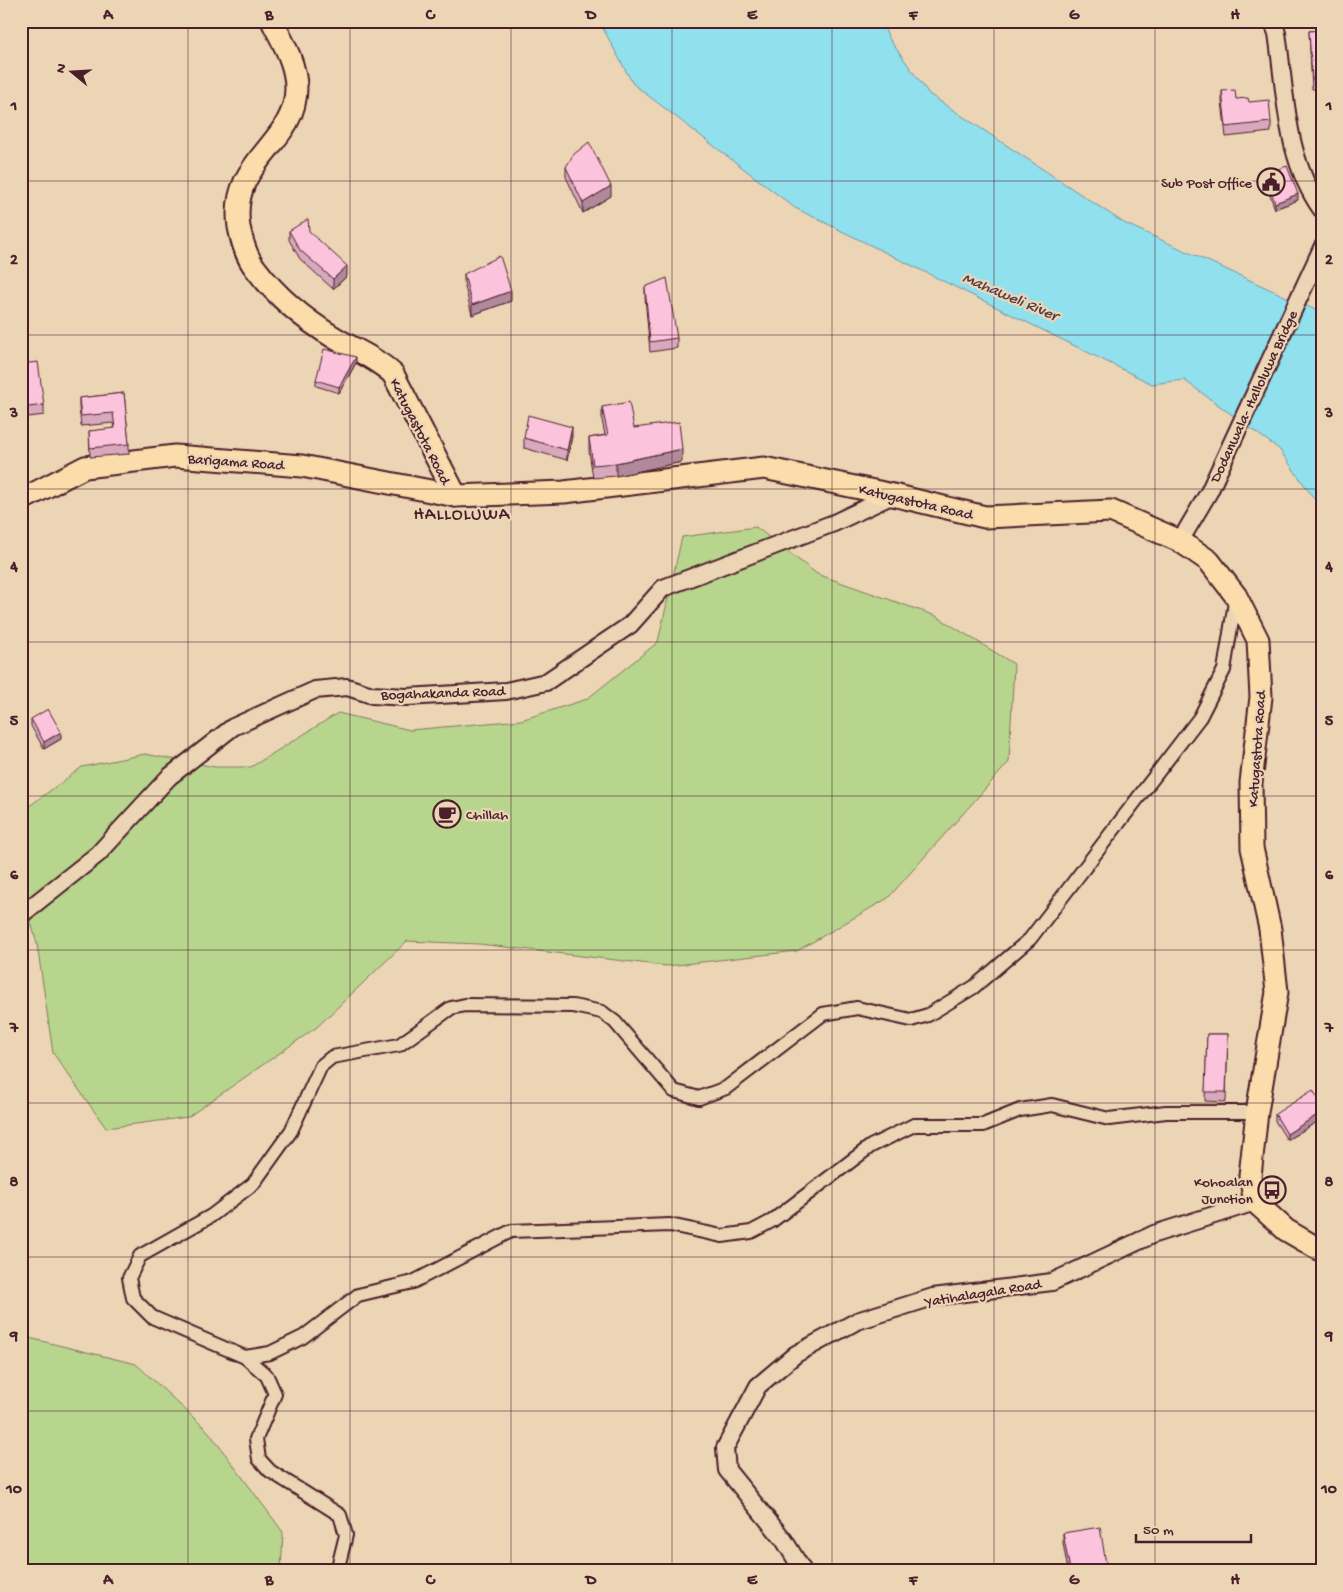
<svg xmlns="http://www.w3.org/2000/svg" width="1343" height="1592" font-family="'Gochi Hand',sans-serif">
	<rect width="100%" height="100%" fill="#ecd5b5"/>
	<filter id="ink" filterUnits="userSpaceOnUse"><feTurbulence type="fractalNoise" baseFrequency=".02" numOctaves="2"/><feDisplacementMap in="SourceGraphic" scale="10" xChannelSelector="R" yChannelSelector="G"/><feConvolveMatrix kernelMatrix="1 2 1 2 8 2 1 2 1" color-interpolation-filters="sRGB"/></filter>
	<g filter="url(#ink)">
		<g fill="#b7d58d" stroke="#807a5c">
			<path d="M 756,527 L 817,574 L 936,616 L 1014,664 L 1009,762 L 888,898 L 797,951 L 667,966 L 479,944 L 407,941 L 317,1027 L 188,1117 L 106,1128 L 53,1053 L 37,944 L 21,887 L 21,815 L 28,807 L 82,767 L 145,754 L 215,767 L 251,767 L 338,713 L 410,730 L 521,720 L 587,699 L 658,642 L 682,537 Z"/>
			<path d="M 21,1336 L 136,1364 L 208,1431 L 283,1532 L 281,1571 L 21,1571 Z"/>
		</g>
		<path fill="#90e0ee" stroke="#7493a0" d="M 599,21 L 881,21 L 890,40 L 929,94 L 1124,223 L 1322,313 L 1322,510 L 1279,449 L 1184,380 L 1152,384 L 795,208 L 633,84 Z"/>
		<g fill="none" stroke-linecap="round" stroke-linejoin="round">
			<g stroke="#4a1f2b" stroke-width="16">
				<g id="minor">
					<path d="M 245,1357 L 270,1353 L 303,1337 L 358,1295 L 413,1282 L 511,1231 L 670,1225 L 722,1236 L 751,1232 L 772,1221 L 871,1146 L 914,1125 L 983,1125 L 1020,1110 L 1052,1105 L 1109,1119 L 1166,1112 L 1257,1112"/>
					<path d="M 337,1571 L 346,1535 L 340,1515 L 270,1471 L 259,1459 L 256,1439 L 275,1394 L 267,1376 L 245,1357 L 152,1317 L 133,1298 L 129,1278 L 140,1256 L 211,1216 L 253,1184 L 291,1131 L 321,1066 L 332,1057 L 399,1045 L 451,1008 L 465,1005 L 573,1006 L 602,1012 L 615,1022 L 674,1091 L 699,1098 L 726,1088 L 823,1014 L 857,1008 L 911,1020 L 928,1015 L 974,987 L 1030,939 L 1200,717 L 1224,670 L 1236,596"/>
				</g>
			</g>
			<g stroke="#4a1f2b" stroke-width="20">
				<g id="tertiary">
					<path d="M 1272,21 L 1277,33 C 1286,94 1285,159 1322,210"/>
					<path d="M 1180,541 L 1209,492 L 1322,248"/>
					<path d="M 21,915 L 98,854 L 169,777 L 233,727 L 315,690 L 347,687 L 372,695 L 407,697 L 506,691 L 546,682 L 630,625 L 663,588 L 834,523 L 893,495"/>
					<path d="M 803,1571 L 784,1540 L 727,1470 L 725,1448 L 758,1386 L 796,1354 L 857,1321 L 933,1297 L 1052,1282 L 1154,1234 L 1255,1202"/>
				</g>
			</g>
			<g stroke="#4a1f2b" stroke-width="25">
				<g id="primary">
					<path d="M 272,21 C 283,42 296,64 296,88 C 296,146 229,158 239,227 C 242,242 246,257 256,269 C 277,297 305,320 335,338 C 355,350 376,358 393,374 L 456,496"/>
					<path d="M 21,500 L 85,467 L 175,456 L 302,466 L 456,496 L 564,492 L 764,468 L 893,495 L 985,517 L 1111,511 L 1180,541 L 1209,561 L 1236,596 L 1258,640 L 1261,697 L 1251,783 L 1252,848 L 1270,929 L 1277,992 L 1257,1112 L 1250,1176 L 1255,1202 L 1286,1230 L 1322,1251"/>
				</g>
			</g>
			<use href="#minor" stroke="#ecd5b5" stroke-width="12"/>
			<use href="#tertiary" stroke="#ecd5b5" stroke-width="16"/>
			<use href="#primary" stroke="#faddab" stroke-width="21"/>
		</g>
		<g fill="#d8a9bd" stroke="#4a1f2b">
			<path d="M 1322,30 L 1322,89 L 1312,89 L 1309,31 Z"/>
			<path d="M 1222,91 L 1236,99 L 1271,122 L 1271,132 L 1226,137 L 1222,101 Z"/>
			<path d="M 566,167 L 611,196 L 583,213 L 566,177 Z"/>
			<path d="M 1265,174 L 1298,200 L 1275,209 L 1265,181 Z"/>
			<path d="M 289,231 L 309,231 L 347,276 L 333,289 L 300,259 L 289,240 Z"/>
			<path d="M 464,274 L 511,301 L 472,315 L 464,283 Z"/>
			<path d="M 645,287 L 677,338 L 677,348 L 650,352 L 645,297 Z"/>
			<path d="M 356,363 L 339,393 L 316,386 L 316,380 Z"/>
			<path d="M 21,364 L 44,405 L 44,415 L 21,418 Z"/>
			<path d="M 124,393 L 129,444 L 129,454 L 90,457 L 89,431 L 114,429 L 113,423 L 81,426 L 79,407 L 79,398 Z"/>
			<path d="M 602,407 L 634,428 L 682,462 L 616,476 L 593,478 L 589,451 L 589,438 L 605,435 L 602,420 Z"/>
			<path d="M 572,436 L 567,460 L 524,448 L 524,438 Z"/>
			<path d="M 31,719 L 61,739 L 44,749 L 31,726 Z"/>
			<path d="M 1207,1034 L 1228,1034 L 1226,1102 L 1205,1101 Z"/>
			<path d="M 1322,1105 L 1322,1119 L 1287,1140 L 1275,1121 L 1275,1114 Z"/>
			<path d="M 1063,1533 L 1106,1564 L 1106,1571 L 1068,1571 L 1063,1543 Z"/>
		</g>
		<g fill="#b0899a" stroke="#4a1f2b">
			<path d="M 1302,21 L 1313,21 L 1302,26 Z"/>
			<path d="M 611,186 L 611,196 L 583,213 L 583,203 Z"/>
			<path d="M 1298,194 L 1298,200 L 1275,209 L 1275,203 Z"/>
			<path d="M 347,266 L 347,276 L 333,289 L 333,279 Z"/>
			<path d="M 511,291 L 511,301 L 472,315 L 472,305 Z"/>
			<path d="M 356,357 L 356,363 L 339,393 L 339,387 Z"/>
			<path d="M 572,427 L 572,436 L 567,460 L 567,450 Z"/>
			<path d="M 682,449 L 682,462 L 616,476 L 616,463 Z"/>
			<path d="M 24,712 L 24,719 L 21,720 L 21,713 Z"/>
			<path d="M 61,732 L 61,739 L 44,749 L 44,742 Z"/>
			<path d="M 1322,1112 L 1322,1119 L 1287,1140 L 1287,1134 Z"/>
		</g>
		<g fill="#fbc4dc" stroke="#4a1f2b">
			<path d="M 1322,30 L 1322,79 L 1312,79 L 1309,31 Z"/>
			<path d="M 1235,90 L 1236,99 L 1248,98 L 1249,102 L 1269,100 L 1271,122 L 1226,127 L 1222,91 Z"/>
			<path d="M 589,142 L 611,186 L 583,203 L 566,167 L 573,155 Z"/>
			<path d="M 1287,166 L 1298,194 L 1275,203 L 1265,174 Z"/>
			<path d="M 308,219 L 309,231 L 347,266 L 333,279 L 300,250 L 289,231 Z"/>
			<path d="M 500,256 L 511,291 L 472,305 L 464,274 Z"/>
			<path d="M 667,278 L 677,338 L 650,342 L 645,287 Z"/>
			<path d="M 324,349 L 356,357 L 339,387 L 316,380 Z"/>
			<path d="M 38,362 L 44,405 L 21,408 L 21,364 Z"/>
			<path d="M 124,393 L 129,444 L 90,448 L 89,431 L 115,428 L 113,413 L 81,416 L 79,398 Z"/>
			<path d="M 629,402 L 634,428 L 679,422 L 682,449 L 616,463 L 593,465 L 589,438 L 608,435 L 602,407 Z"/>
			<path d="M 528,415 L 572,427 L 567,450 L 524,438 Z"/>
			<path d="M 21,705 L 24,712 L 21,713 Z"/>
			<path d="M 48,709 L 61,732 L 44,742 L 31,719 Z"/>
			<path d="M 1207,1034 L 1228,1034 L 1226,1092 L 1205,1092 Z"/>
			<path d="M 1313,1090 L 1322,1105 L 1322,1112 L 1287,1134 L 1275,1114 Z"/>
			<path d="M 1100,1527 L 1106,1564 L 1070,1570 L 1063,1533 Z"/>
		</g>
	</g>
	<path fill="none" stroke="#4a1f2b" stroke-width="1" stroke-opacity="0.55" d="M 188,21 L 188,1571M 350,21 L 350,1571M 511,21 L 511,1571M 672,21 L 672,1571M 832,21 L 832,1571M 994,21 L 994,1571M 1155,21 L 1155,1571M 21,181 L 1322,181M 21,335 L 1322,335M 21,489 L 1322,489M 21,642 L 1322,642M 21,796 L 1322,796M 21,950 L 1322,950M 21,1103 L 1322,1103M 21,1257 L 1322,1257M 21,1411 L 1322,1411"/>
	<defs>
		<g id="civic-ring" transform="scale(1.4375)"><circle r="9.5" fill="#ecd5b5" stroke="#4a1f2b" stroke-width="1.5"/><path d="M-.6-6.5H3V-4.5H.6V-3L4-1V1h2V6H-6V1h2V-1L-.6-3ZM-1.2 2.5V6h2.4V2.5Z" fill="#4a1f2b"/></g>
		<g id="cafe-ring" transform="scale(1.4375)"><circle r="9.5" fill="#ecd5b5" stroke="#4a1f2b" stroke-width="1.5"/><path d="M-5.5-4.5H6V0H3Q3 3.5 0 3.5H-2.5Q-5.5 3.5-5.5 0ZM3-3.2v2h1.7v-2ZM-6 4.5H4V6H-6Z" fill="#4a1f2b"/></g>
		<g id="bus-ring" transform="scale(1.4375)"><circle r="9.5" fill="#ecd5b5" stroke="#4a1f2b" stroke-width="1.5"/><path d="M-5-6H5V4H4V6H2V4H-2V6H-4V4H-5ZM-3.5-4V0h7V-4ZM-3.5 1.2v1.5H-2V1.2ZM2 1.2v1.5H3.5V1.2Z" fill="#4a1f2b"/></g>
	</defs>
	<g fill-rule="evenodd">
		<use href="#civic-ring" x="1271" y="182"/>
		<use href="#cafe-ring" x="447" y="814"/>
		<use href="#bus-ring" x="1272" y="1190"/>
	</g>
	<g text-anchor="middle" stroke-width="4.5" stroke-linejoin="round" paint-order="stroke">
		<g font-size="15" fill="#4a1f2b" stroke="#ecd5b5" text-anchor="end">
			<text x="1252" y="187">Sub Post Office</text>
			<text x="466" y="819" text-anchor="start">Chillah</text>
			<text x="1253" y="1186">Kohoalan<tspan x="1253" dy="17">Junction</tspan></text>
		</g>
		<g font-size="15" fill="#4a1f2b" stroke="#ecd5b5">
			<text transform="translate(1253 396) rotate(-65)" y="5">Dodanwala- Halloluwa Bridge</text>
			<text transform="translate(421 431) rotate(63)" y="5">Katugastota Road</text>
			<text transform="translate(236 461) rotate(4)" y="5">Barigama Road</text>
			<text transform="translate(916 501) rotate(13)" y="5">Katugastota Road</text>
			<text transform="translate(443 692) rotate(-2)" y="5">Bogahakanda Road</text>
			<text transform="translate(1256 749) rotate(-86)" y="5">Katugastota Road</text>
			<text transform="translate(983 1292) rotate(-9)" y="5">Yatihalagala Road</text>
		</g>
		<g font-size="16" font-style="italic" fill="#543c48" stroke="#ecd5b5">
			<text transform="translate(1011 295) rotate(23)" y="6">Mahaweli River</text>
		</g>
		<g font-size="18" letter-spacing="1" fill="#4a1f2b" stroke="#ecd5b5">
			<text x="462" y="519">HALLOLUWA</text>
		</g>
	</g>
	<rect width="1343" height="1592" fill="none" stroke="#ecd5b5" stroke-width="55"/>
	<g transform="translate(72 72) rotate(288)" stroke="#ecd5b5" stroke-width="4" paint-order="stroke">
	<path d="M0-4L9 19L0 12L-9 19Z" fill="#4a1f2b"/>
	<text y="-8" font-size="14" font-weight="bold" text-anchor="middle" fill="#4a1f2b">N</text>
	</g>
	<path d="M1136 1534v8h115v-8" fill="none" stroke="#4a1f2b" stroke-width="2.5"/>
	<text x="1143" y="1534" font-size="15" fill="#4a1f2b" stroke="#ecd5b5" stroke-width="4" paint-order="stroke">50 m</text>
	<rect x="28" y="28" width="1288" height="1536" fill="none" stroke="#4a1f2b" stroke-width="2"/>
	<g font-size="16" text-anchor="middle" font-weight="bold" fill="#4a1f2b">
		<text x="108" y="19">A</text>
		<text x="269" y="19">B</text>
		<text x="430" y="19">C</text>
		<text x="591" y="19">D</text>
		<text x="752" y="19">E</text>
		<text x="913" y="19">F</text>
		<text x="1074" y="19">G</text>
		<text x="1235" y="19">H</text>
		<text x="14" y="110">1</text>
		<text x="1329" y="110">1</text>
		<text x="14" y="264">2</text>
		<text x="1329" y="264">2</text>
		<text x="14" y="417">3</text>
		<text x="1329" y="417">3</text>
		<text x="14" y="571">4</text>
		<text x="1329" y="571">4</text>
		<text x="14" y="725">5</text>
		<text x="1329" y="725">5</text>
		<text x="14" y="879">6</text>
		<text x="1329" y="879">6</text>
		<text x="14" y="1032">7</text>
		<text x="1329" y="1032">7</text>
		<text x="14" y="1186">8</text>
		<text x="1329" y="1186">8</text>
		<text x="14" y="1340">9</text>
		<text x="1329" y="1340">9</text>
		<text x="14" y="1493">10</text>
		<text x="1329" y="1493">10</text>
		<text x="108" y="1584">A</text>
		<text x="269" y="1584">B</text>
		<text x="430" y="1584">C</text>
		<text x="591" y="1584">D</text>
		<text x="752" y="1584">E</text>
		<text x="913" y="1584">F</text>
		<text x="1074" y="1584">G</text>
		<text x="1235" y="1584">H</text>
	</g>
</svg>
